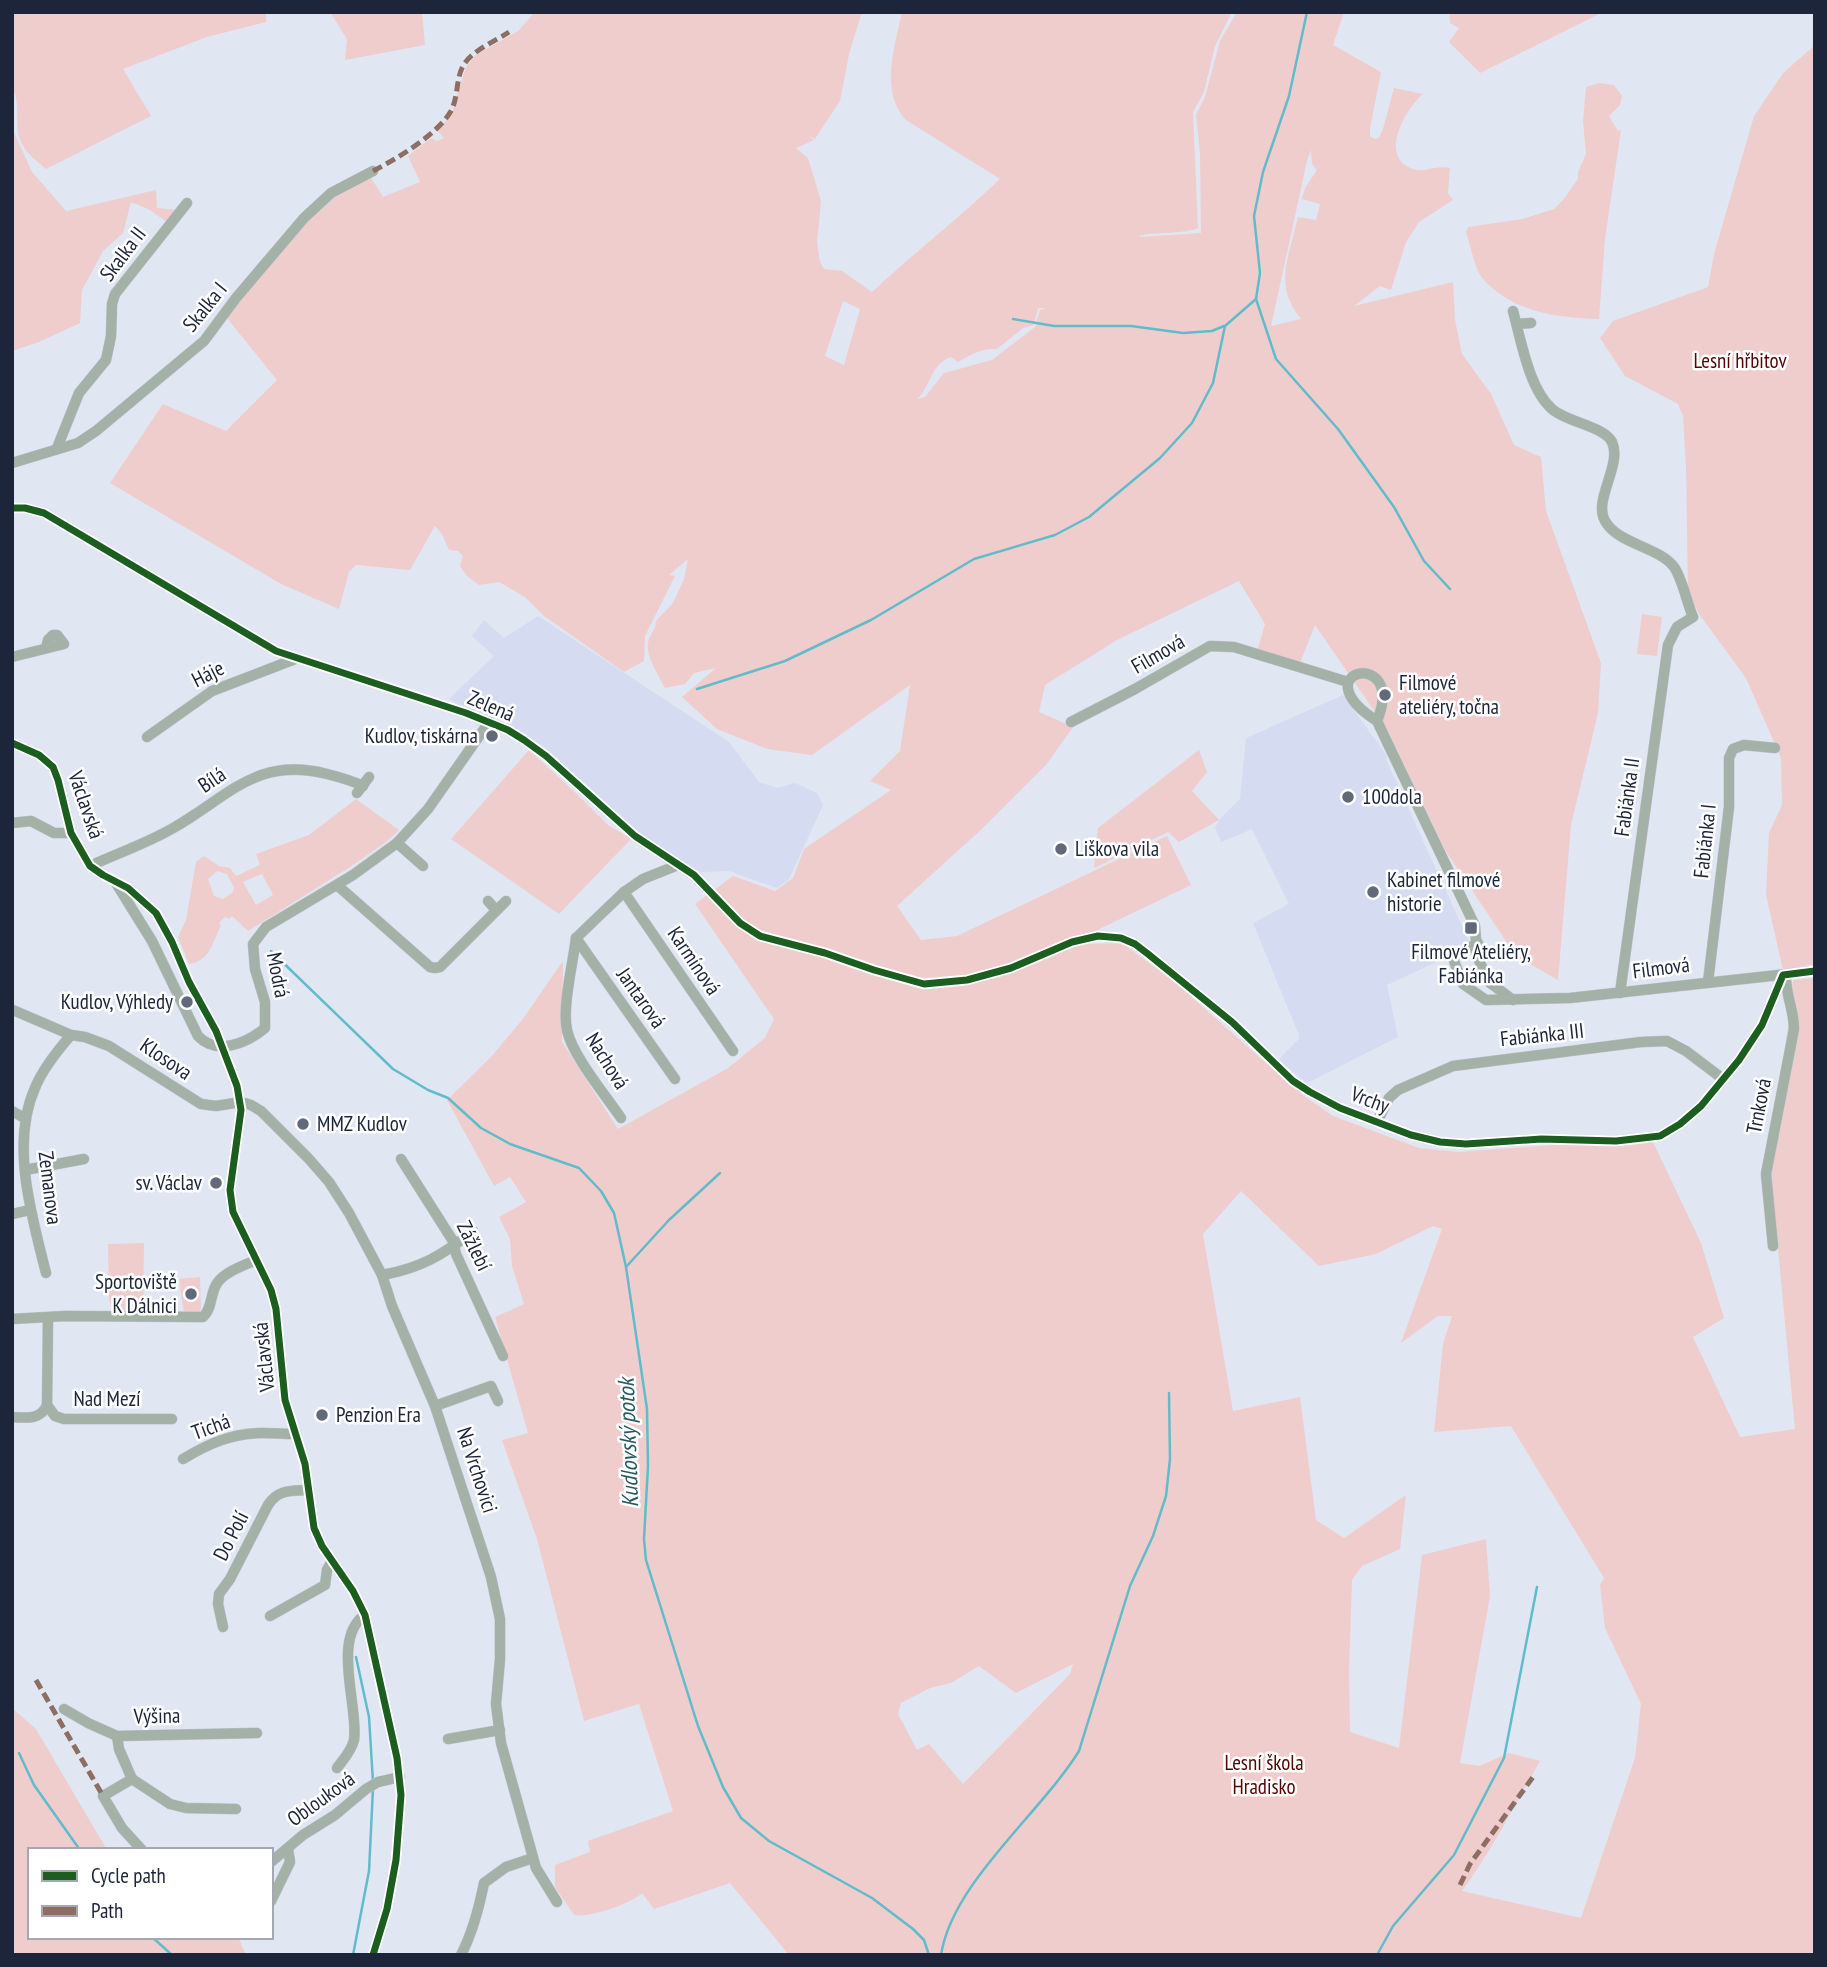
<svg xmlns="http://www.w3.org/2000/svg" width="1827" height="1967" font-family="'PT Sans Narrow',sans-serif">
	<rect width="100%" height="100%" fill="#e1e6f3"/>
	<g fill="#d5dcf1">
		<path d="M 538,616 L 729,742 L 759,782 L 777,788 L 795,783 L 817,793 L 823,805 L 789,879 L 777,888 L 729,871 L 701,872 L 643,838 L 525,734 L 488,720 L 449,699 L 494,656 L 472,636 L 484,620 L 504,638 Z"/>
		<path d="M 1343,695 L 1387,756 L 1386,759 L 1471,946 L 1387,985 L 1398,1037 L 1307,1083 L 1278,1060 L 1299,1039 L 1299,1035 L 1253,923 L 1289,904 L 1252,829 L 1221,842 L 1215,828 L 1219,820 L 1240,799 L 1246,738 Z"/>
	</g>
	<g fill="#efcdcd" fill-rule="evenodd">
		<path d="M 12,12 L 266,12 L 266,22 L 207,37 L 123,69 L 151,116 L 46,169 C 34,159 22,150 18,134 C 16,121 19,108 15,94 L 12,92 Z"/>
		<path d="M 330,12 L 422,12 L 425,45 L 345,60 L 347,39 Z"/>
		<path d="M 535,12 L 862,12 L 849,54 L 840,101 L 815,139 L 808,135 L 814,140 L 796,148 L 808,158 L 821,201 L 817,243 L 820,262 L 824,269 L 842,271 L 872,292 C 914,253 959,218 1000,179 L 906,120 C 879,91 895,47 902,12 L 1232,12 L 1215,46 L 1204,92 L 1193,112 L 1198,228 C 1189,233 1154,233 1141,235 L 1139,237 L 1201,233 L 1200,154 L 1196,115 L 1205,97 L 1220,41 L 1237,12 L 1344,12 L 1333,45 L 1381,72 L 1370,128 L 1370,136 L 1374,139 L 1379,138 L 1383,129 L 1394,88 L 1423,94 C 1404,110 1376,161 1417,170 C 1426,172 1435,165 1450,168 L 1448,193 L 1453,200 L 1419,222 L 1406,242 L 1391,290 L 1380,286 L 1354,306 L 1453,282 L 1455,320 L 1462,354 L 1491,394 L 1514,445 L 1541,457 L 1546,511 L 1601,663 L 1598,713 L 1571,825 L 1558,980 L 1516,956 L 1445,850 L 1388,731 L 1315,625 L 1297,671 L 1255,659 L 1265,624 L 1239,581 L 1117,640 L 1045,685 L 1039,712 L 1073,727 L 1046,765 L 983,828 L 897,906 L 921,940 L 957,936 L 1167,836 L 1191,885 L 1089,934 L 1088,944 L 1122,943 L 1172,980 L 1304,1096 L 1333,1116 L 1419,1148 L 1458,1152 L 1553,1145 L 1653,1142 L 1701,1243 L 1724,1318 L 1693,1337 L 1740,1437 L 1795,1429 L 1771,1175 L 1793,980 L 1815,978 L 1815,1955 L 789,1955 L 730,1883 L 654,1909 L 642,1893 C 631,1904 589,1918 574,1915 L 555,1887 L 555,1865 L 590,1852 L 588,1841 L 673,1811 L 639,1704 L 584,1721 L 537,1539 L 502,1440 L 528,1433 L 495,1317 L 524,1304 L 512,1266 L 510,1239 L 499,1217 L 526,1202 L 510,1177 L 494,1186 L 447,1100 L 491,1057 L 522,1020 L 563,961 L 562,1042 L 618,1129 L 728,1068 L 765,1038 L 774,1019 L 695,904 L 733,876 L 775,891 L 793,878 L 804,849 L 891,790 L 870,781 L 900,751 L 910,685 L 812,755 L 767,749 L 717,729 L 682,697 L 716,668 L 694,673 L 685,684 L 665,688 C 659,676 646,657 648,643 C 649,635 656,630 656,621 L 673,603 L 684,579 L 688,559 L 669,575 L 675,576 L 645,636 L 644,661 L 624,672 L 544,616 L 525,597 L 499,582 L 479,585 L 468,577 L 460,566 L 463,556 L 458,551 L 449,550 L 442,534 L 435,526 L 410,570 L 356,565 L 349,572 L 339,609 L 281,584 L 110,483 L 163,404 L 226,431 L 277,380 L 226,317 L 304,222 L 333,195 L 370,176 L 383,197 L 420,182 L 408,156 L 431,138 L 437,141 L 444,138 L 437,130 L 451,116 L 466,67 L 476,55 L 518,31 ZM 1311,150 L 1312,164 L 1317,170 L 1305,188 L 1302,199 L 1320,204 L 1316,220 L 1298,217 C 1289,257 1273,285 1301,319 L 1271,326 L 1307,161 ZM 843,301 L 860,309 L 844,365 L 825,356 ZM 1038,308 L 1046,308 L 1040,310 L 1035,327 L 992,360 L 944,373 L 925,397 L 917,399 C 931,387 930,364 951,357 L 958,362 C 971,354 982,348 997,349 L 1023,328 L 1034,325 ZM 1241,1191 L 1319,1266 L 1376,1254 L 1433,1226 L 1442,1229 L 1401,1343 L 1438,1316 L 1452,1316 L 1443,1344 L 1434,1432 L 1511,1426 L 1604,1578 L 1600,1585 L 1605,1628 L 1641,1704 L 1635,1758 L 1581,1918 L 1462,1891 C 1492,1850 1515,1805 1540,1761 L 1509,1753 L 1479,1766 L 1460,1763 L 1490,1596 L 1486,1539 L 1422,1555 L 1399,1748 L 1350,1732 L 1349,1669 L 1352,1580 L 1362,1566 L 1400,1549 L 1406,1495 L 1344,1538 L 1316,1520 L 1300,1397 L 1233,1411 L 1203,1234 ZM 1073,1664 L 1070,1674 L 963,1784 L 929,1744 L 917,1750 L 898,1714 L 901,1703 L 930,1688 L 951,1683 L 979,1666 L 1016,1693 Z"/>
		<path d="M 1449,12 L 1603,12 L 1480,73 L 1449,42 L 1459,28 L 1450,23 Z"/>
		<path d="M 1815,45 L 1815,964 L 1783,970 L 1766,895 L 1769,833 L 1782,805 L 1781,758 L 1746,678 L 1699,614 L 1688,592 L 1686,467 L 1683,416 L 1678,404 L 1625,376 L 1600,338 L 1613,321 L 1708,287 L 1714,254 L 1754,116 L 1783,73 Z"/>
		<path d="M 1599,83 L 1614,85 L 1622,96 L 1620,105 L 1609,116 L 1618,131 L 1621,130 L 1605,239 L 1599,319 C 1557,318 1513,312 1483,279 C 1475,270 1470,244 1466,232 L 1468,227 L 1522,219 L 1554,209 L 1563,200 L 1578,179 L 1578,172 L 1586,154 L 1583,121 L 1586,87 Z"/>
		<path d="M 12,128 L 32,172 L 66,211 L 156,190 L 157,208 L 179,210 L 168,223 L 150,210 L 131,202 L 123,233 L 103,251 L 82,290 L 80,323 L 39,342 L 12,351 Z"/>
		<path d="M 1642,614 L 1662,617 L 1657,656 L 1637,654 Z"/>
		<path d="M 529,750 L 580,797 L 608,825 L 631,839 L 559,914 L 451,839 Z"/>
		<path d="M 1199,750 L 1207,772 L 1192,791 L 1219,820 L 1179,842 L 1168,832 L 1094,868 L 1098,828 Z"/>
		<path d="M 356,799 L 399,830 L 386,842 L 353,865 L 248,931 L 232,916 L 229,919 L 225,917 L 219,923 L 221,925 C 213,942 210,961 189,964 L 178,937 L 186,920 L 196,862 L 204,856 L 219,866 L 230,868 L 236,876 L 260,865 L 256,854 L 309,835 ZM 217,871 L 227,874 L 234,887 L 233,892 L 223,899 L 214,896 L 208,879 ZM 262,874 L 273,895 L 256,905 L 243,882 Z"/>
		<path d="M 144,1243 L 143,1315 L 113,1314 L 109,1299 L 108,1244 Z"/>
		<path d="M 200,1277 L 201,1309 L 199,1313 L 184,1314 L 179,1279 Z"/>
		<path d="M 12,1708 L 36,1729 L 107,1850 L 30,1850 L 30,1937 L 238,1937 L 246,1955 L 12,1955 Z"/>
	</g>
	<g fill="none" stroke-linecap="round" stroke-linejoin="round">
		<g stroke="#62bbca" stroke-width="2.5">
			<path d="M 1256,299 L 1276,359 L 1338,429 L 1394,507 L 1424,561 L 1450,589"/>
			<path d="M 1013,319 L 1054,326 L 1131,326 L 1183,333 L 1212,331 L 1224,326"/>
			<path d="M 697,689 L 785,661 L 871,620 L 974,559 L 1055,535 L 1089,517 L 1160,458 L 1192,423 L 1213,383 L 1225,326 L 1256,299 L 1260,273 L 1254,216 L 1263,172 L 1289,96 L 1307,12"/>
			<path d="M 271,951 L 393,1069 L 428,1090 L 448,1098 L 481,1128 L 510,1144 L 579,1168 L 601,1191 L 614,1213 L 626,1267 L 647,1409 L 648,1466 L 644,1539 L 646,1560 L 698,1726 L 723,1787 L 741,1818 L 769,1841 L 872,1898 L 913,1929 L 924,1940 L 929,1955"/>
			<path d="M 626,1267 L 669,1220 L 720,1173"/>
			<path d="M 356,1657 L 369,1717 L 373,1782"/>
			<path d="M 19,1753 L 34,1785 L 80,1850"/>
			<path d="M 152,1937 L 172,1955"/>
			<path d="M 353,1955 L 369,1871 L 373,1788"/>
			<path d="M 941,1955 C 952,1883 1040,1814 1079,1751 L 1130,1586 L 1153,1536 L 1166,1496 L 1170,1459 L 1169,1393"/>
			<path d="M 1377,1955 L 1393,1926 L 1454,1855 L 1504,1758 L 1537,1587"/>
		</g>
		<g stroke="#bfc4d0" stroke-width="11">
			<g id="minor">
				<path d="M 1513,311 C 1521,340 1529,389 1552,409 C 1566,422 1604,426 1612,442 C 1623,466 1590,503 1607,524 C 1621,544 1660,548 1674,567 C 1682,578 1687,603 1693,617 L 1677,627 L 1668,645 L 1620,993"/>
				<path d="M 1517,324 L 1531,323"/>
				<path d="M 57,448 L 79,393 L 106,360 L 111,336 L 112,304 L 115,294 L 187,203"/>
				<path d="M 12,463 L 78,443 L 96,431 L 204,341 L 236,298 L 304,218 L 331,193 L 373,171"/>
				<path d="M 12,508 L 25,508 L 44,513 L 276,651 L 466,713 L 508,730 L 524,740 L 546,756 L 635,836 L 694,875 L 740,923 L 760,936 L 825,953 L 874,970 L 924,984 L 967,980 L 1011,968 L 1072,942 L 1098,936 L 1121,938 L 1135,944 L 1148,954 L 1232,1022 L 1293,1081 L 1310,1092 L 1340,1108 L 1411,1135 L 1440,1142 L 1466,1144 L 1541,1139 L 1616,1141 L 1660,1136 L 1680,1124 L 1701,1106 L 1739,1060 L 1762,1025 L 1783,975"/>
				<path d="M 12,657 L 64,644 L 57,635 L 53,635 L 48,640 L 46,648"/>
				<path d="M 1377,721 C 1408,646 1298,670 1377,721 L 1475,926 L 1477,956 L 1489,982 L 1513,1000"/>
				<path d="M 1071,722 L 1135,689 L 1210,646 L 1234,647 L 1348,682"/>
				<path d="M 147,737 L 212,691 L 295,659"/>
				<path d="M 12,743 L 39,755 L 53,767 L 58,780 L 71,833 L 90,866 L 103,875 L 128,888 L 156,913 L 172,942 L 189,982 L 216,1031 L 237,1086 L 241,1110 L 230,1190 L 233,1212 L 271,1290 L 276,1309 L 285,1400 L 305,1464 L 314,1528 L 322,1546 L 353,1591 L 365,1615 L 397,1758 L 401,1795 L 396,1860 L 387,1909 L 373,1955"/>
				<path d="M 357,793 L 369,777"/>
				<path d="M 12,823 L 31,821 L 54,833 L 71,833"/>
				<path d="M 397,843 L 423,866"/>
				<path d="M 90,866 C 118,853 148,843 175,827 C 229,796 257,756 327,774 C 339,777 351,780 363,786"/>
				<path d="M 116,883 L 152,941 L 198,1036 C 217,1056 247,1043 265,1028 L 265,1002 L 255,969 L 253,944 L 266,927 L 353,875 L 397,843 L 428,809 L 489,722"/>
				<path d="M 337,885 L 430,967 L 435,968 L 440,967 L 506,901"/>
				<path d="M 624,892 L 733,1051"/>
				<path d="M 488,901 L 496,910"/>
				<path d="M 576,938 C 573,963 562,1007 567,1030 C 572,1055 606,1096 621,1118"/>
				<path d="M 576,938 L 675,1079"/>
				<path d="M 576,938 L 624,892 L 643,879 L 678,865"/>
				<path d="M 1478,943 L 1454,956 L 1454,961 L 1463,984 L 1486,1000 L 1570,998 L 1815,971"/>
				<path d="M 1708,982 L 1729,807 L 1729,758 L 1733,749 L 1744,745 L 1775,748"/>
				<path d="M 13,1010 L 71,1035 L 85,1037 L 109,1046 L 201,1104 L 216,1106 L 241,1102 L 251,1105 L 261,1111 L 309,1159 L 329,1182 L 349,1213 L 382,1275 L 392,1306 L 435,1406 L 491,1577 L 500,1619 L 500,1659 L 496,1704 L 501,1743 L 536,1868 L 557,1902"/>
				<path d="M 12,1111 L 26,1119"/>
				<path d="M 1377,1122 L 1389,1098 L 1398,1090 L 1453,1066 L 1641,1042 L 1667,1041 L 1686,1051 L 1723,1079"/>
				<path d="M 401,1159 L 453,1241 L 456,1254 L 503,1356"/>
				<path d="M 25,1170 L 84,1159"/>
				<path d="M 12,1214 L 30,1210"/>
				<path d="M 1773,1246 L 1766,1174 L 1794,1029 C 1794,1009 1785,994 1786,975"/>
				<path d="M 46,1273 C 32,1217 10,1144 35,1088 C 42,1070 58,1050 71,1035"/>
				<path d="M 382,1275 C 421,1268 443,1255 473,1231"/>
				<path d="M 12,1319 L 65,1316 L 203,1317 C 212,1309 210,1296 216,1285 C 223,1272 243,1266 256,1260"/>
				<path d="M 47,1405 L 55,1416 L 64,1419 L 172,1419"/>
				<path d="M 435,1406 L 491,1386 L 498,1401"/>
				<path d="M 12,1417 C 26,1418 41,1420 47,1405 L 48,1318"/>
				<path d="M 183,1459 C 208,1444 232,1433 262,1433 C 273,1433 285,1434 296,1434"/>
				<path d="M 270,1616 L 325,1585 L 327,1570 L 332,1561"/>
				<path d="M 223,1627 L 218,1604 L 219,1594 L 230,1579 L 268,1505 C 278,1489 291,1491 309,1490"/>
				<path d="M 64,1709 L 88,1723 L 117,1736 L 257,1733"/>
				<path d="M 117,1736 L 119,1749 L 132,1779"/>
				<path d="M 448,1739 L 500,1730"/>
				<path d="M 337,1768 C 343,1760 352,1750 354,1740 C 359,1708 331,1637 365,1615"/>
				<path d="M 132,1779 L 170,1804 L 186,1808 L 236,1809"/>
				<path d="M 132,1779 L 103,1796 L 122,1828 L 142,1850"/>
				<path d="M 271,1862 L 303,1835 L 335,1815 L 366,1789 L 378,1782 L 400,1777"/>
				<path d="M 271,1901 L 290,1862 L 288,1849"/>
				<path d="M 461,1955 C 473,1932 479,1908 484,1883 L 506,1867 L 533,1858"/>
			</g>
		</g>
		<use href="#minor" stroke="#a3b1a7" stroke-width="10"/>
		<g stroke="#8d6e63" stroke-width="5" stroke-dasharray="10 5" stroke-linecap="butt">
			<path d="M 373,171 C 398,158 437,135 451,111 C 458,98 456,81 462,68 C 470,51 494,42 509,32"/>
			<path d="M 36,1680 L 103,1796"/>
			<path d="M 1460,1885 L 1470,1864 L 1533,1777"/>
		</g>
		<g stroke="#fff" stroke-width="11">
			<g id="cycleway">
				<path d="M 12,508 L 25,508 L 44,513 L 276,651 L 466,713 L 508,730 L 524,740 L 546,756 L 635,836 L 694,875 L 740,923 L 760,936 L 825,953 L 874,970 L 924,984 L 967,980 L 1011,968 L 1072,942 L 1098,936 L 1121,938 L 1135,944 L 1148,954 L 1232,1022 L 1293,1081 L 1310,1092 L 1340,1108 L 1411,1135 L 1440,1142 L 1466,1144 L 1541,1139 L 1616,1141 L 1660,1136 L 1680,1124 L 1701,1106 L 1739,1060 L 1762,1025 L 1783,975 L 1815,971"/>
				<path d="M 12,743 L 39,755 L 53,767 L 58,780 L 71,833 L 90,866 L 103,875 L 128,888 L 156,913 L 172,942 L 189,982 L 216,1031 L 237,1086 L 241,1110 L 230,1190 L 233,1212 L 271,1290 L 276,1309 L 285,1400 L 305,1464 L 314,1528 L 322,1546 L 353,1591 L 365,1615 L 397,1758 L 401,1795 L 396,1860 L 387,1909 L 373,1955"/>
			</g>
		</g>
		<use href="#cycleway" stroke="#1b5e20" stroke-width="7"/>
	</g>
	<g fill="#62697b" stroke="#fff" stroke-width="2.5">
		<circle cx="1385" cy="695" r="7"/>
		<circle cx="492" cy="736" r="7"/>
		<circle cx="1348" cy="797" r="7"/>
		<circle cx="1061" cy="849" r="7"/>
		<circle cx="1373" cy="892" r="7"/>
		<rect x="1464" y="921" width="14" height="14" rx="3.5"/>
		<circle cx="187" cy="1002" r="7"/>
		<circle cx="303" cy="1124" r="7"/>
		<circle cx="216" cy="1183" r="7"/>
		<circle cx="191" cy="1294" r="7"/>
		<circle cx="322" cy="1415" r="7"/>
	</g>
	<g text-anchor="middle" stroke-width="5" stroke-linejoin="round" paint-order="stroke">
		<g font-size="21" fill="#1d253a" stroke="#fff">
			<text transform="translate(123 254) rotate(-53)" y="7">Skalka II</text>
			<text transform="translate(205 307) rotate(-51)" y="7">Skalka I</text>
			<text transform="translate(1158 654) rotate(-30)" y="7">Filmová</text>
			<text transform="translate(208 674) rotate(-27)" y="7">Háje</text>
			<text transform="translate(491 706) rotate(23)" y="7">Zelená</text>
			<text transform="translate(212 780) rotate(-34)" y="7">Bílá</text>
			<text transform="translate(1627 797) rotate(-82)" y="7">Fabiánka II</text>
			<text transform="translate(86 805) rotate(71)" y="7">Václavská</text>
			<text transform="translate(1705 841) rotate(-84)" y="7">Fabiánka I</text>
			<text transform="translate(694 961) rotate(56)" y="7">Karmínová</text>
			<text transform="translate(1661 968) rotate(-7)" y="7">Filmová</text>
			<text transform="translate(278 975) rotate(79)" y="7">Modrá</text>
			<text transform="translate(641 998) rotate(55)" y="7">Jantarová</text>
			<text transform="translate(1542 1035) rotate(-6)" y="7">Fabiánka III</text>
			<text transform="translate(166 1059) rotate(34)" y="7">Klosova</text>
			<text transform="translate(607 1061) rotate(58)" y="7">Nachová</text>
			<text transform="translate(1370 1100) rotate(21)" y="7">Vrchy</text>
			<text transform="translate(1759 1106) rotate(-79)" y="7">Trnková</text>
			<text transform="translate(50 1188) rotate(83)" y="7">Zemanova</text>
			<text transform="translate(474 1246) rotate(64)" y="7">Zážlebí</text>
			<text transform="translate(264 1357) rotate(-96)" y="7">Václavská</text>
			<text x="107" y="1406">Nad Mezí</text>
			<text transform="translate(211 1427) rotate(-20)" y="7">Tichá</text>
			<text transform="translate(477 1470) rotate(72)" y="7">Na Vrchovici</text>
			<text transform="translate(231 1536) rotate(-63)" y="7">Do Polí</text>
			<text transform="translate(157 1716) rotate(-1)" y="7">Výšina</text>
			<text transform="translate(321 1799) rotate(-36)" y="7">Oblouková</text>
		</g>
		<g font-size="21" fill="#540605" stroke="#fff">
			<text x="1740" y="368">Lesní hřbitov</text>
			<text x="1264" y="1770">Lesní škola<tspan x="1264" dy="24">Hradisko</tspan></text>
		</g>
		<g font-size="21" fill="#1d253a" stroke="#fff" text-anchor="start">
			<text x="1399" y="690">Filmové<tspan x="1399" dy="24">ateliéry, točna</tspan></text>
			<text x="478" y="743" text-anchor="end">Kudlov, tiskárna</text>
			<text x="1362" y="804">100dola</text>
			<text x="1075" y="856">Liškova vila</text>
			<text x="1387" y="887">Kabinet filmové<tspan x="1387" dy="24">historie</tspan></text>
			<text x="1471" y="959" text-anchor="middle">Filmové Ateliéry,<tspan x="1471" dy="24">Fabiánka</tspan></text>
			<text x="173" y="1009" text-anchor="end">Kudlov, Výhledy</text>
			<text x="317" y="1131">MMZ Kudlov</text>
			<text x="202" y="1190" text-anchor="end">sv. Václav</text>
			<text x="177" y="1289" text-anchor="end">Sportoviště<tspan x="177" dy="24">K Dálnici</tspan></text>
			<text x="336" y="1422">Penzion Era</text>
		</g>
		<g font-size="23" font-style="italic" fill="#285a61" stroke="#fff">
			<text transform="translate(628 1443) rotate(-92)" y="8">Kudlovský potok</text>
		</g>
	</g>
	<rect width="1827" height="1967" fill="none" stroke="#1d253a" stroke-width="28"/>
	<rect x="28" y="1848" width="245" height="91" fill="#ffffff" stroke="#a5a8b0" stroke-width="2"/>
	<rect x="42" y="1871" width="35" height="10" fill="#1b5e20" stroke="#a5a8b0" stroke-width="2"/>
	<text x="91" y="1883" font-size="21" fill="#1d253a">Cycle path</text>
	<rect x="42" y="1906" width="35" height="10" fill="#8d6e63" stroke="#a5a8b0" stroke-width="2"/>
	<text x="91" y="1918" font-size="21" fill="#1d253a">Path</text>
</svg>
